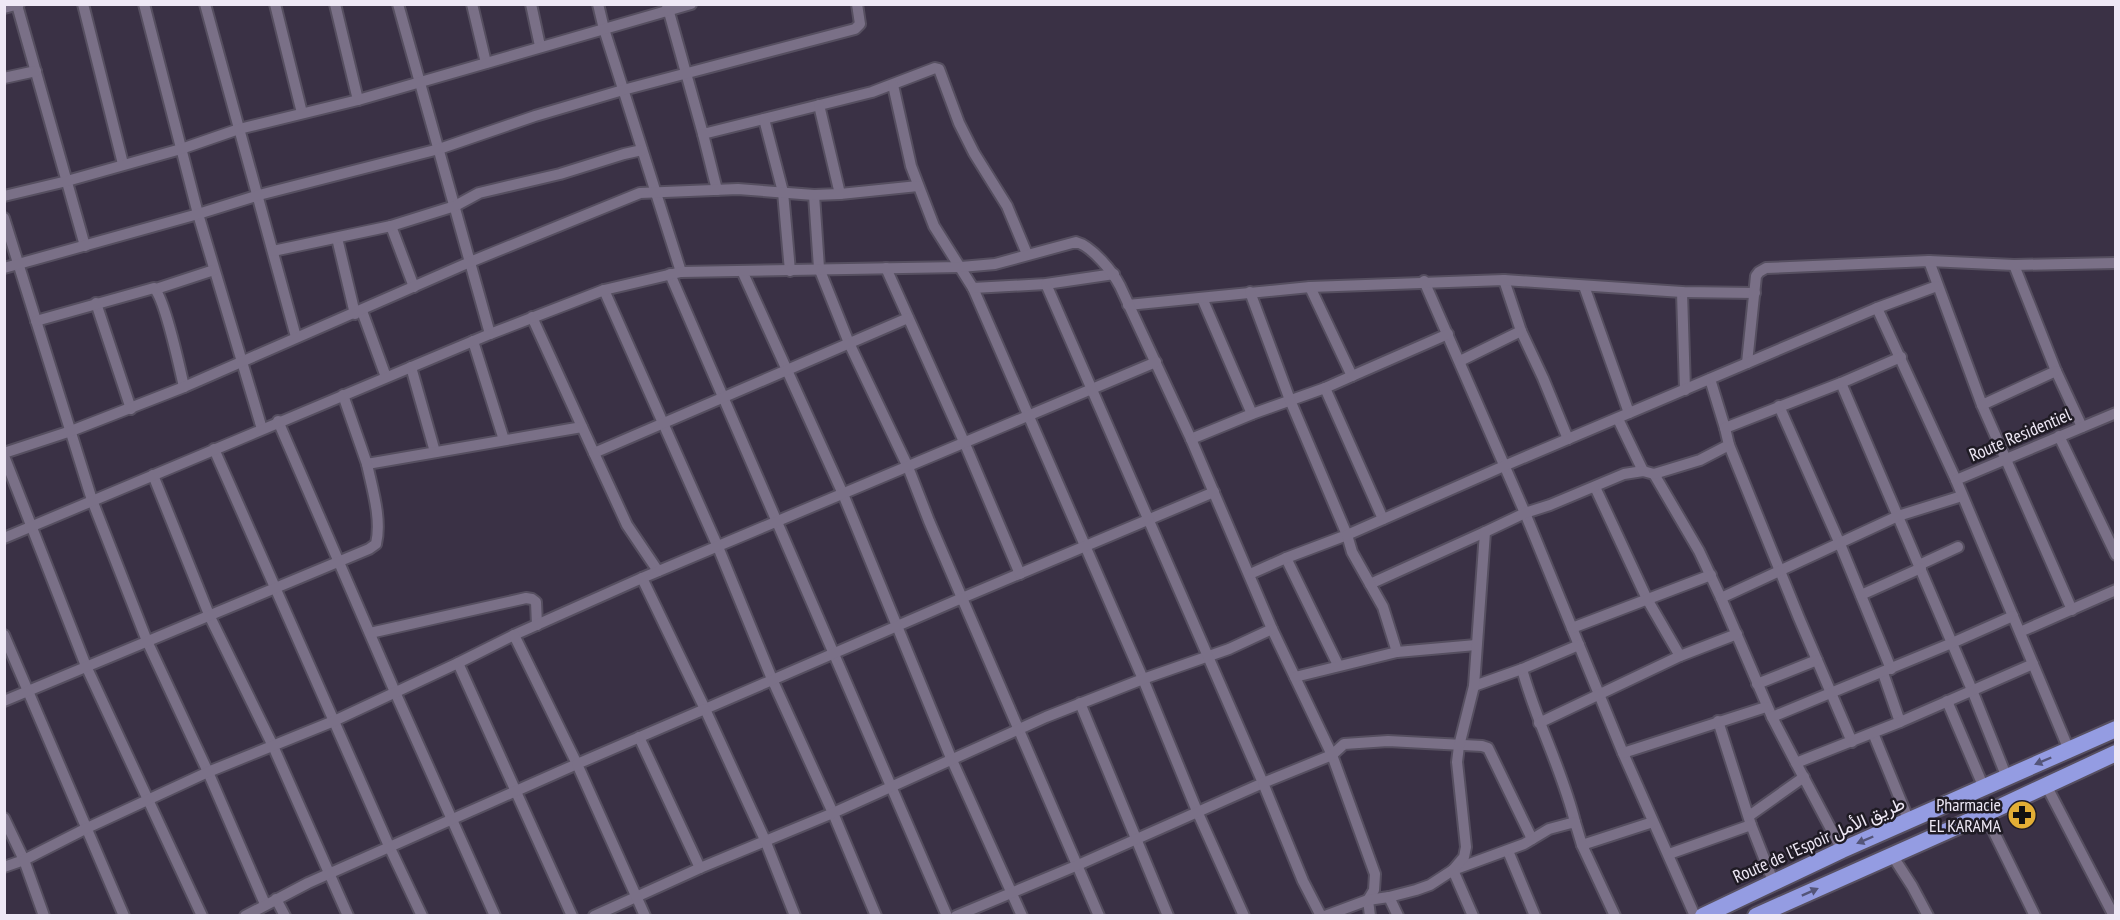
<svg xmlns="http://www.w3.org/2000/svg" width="2120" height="920" font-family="'PT Sans Narrow',Vazirmatn,sans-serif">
	<rect width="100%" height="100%" fill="#3a3145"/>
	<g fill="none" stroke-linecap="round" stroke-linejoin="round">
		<g stroke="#564f60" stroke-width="14">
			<g id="minor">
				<path d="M 83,4 L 123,164"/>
				<path d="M 144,4 L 198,214 L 262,429"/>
				<path d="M 205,4 L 296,337"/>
				<path d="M 275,4 L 302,113"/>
				<path d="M 335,4 L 358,100"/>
				<path d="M 398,4 L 490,334"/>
				<path d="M 472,4 L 486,63"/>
				<path d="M 531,4 L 540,46"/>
				<path d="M 598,4 L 604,29 L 681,272"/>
				<path d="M 17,5 L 85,246"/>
				<path d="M 667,5 L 703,134 L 872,92 L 935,68 L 939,69 L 959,123 L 974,153 L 1007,206 L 1027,254"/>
				<path d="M 4,8 L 19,4"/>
				<path d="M 4,78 L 36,71"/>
				<path d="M 893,85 L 911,166 L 934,226 L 973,288 L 1143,679 L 1197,811 L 1244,916"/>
				<path d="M 819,105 L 840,194"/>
				<path d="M 764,119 L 783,192 L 790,271"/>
				<path d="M 703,134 L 717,190"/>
				<path d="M 814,195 L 819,268 L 849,343 L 908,467 L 929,521 L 962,598 L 1214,492"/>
				<path d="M 4,196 L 67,181 L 181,149 L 239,129 L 358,100 L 691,4"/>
				<path d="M 4,218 L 92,500 L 147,641 L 208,772 L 265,904"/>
				<path d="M 391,226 L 414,287"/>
				<path d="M 337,238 L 355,314"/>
				<path d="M 273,251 L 391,226 L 455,206 L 479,193 L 560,174 L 624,154 L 642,150"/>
				<path d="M 1929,261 L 1982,405 L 2072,610"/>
				<path d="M 2014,265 L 2056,371 L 2082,427"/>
				<path d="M 4,268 L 198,214 L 259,195 L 439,149 L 535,116 L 623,90 L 855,29 L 860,24 L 857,4"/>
				<path d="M 886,268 L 965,444 L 1020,574"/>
				<path d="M 743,273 L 843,494 L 951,758 L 1022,916"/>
				<path d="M 670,274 L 947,916"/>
				<path d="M 1504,280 L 1521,331 L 1543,378 L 1568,439"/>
				<path d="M 1424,281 L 1525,513 L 1623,753 L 1695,916"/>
				<path d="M 1584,286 L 1629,413"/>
				<path d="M 1310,287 L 1352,376 L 1325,388"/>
				<path d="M 973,288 L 1046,284 L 1114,274"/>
				<path d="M 156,289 L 214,270"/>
				<path d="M 604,290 L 718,547 L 772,679 L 833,813 L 876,916"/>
				<path d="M 1682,292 L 1685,390"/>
				<path d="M 1202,298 L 1252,414"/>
				<path d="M 96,303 L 131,409"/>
				<path d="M 1128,305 L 1310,287 L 1504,280 L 1682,292 L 1755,293"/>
				<path d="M 1877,308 L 1937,286"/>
				<path d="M 362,311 L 386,377"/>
				<path d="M 532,317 L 594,453 L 908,318"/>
				<path d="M 36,321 L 154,288 C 165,299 180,369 184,387"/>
				<path d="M 473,341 L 504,440"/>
				<path d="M 1460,361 L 1521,331"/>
				<path d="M 1747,363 L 1756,276 L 1759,272 L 1766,268 L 1929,261 L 2014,265 L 2116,263"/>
				<path d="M 411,367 L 435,452"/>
				<path d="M 1352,376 L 1448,334"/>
				<path d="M 1710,379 L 1725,428"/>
				<path d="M 1841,383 L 1972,690 L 2007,778"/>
				<path d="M 343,395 L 367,464 L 582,427"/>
				<path d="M 1982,405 L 2056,371"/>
				<path d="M 1779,406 L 1840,544 L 1891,669"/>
				<path d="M 1618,419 L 1643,471"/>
				<path d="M 278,421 L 395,692 L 495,916"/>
				<path d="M 2059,436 L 2116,555"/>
				<path d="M 1191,439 L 1252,414 L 1325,388 L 1383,519"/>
				<path d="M 1729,445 L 1799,618 L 1852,742"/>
				<path d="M 214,449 L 389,846 L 422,916"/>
				<path d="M 4,453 L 71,431 L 184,387 L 470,262 L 640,193 L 738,189 L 814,195 L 840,194 L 918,186"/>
				<path d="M 594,453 L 627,525 L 658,571"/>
				<path d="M 4,456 L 86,666 L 202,916"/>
				<path d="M 1654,474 L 1699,551 L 1721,598"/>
				<path d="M 153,475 L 210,617 L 273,746 L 348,916"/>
				<path d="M 1595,487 L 1647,599 L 1680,656"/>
				<path d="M 4,538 L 490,334 L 604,290 L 681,272 L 961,267 L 995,264 L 1076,242 C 1092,246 1113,272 1120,286 L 1191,439 L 1272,629 L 1332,755 L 1375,874 L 1374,890 L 1368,900 L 1370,916"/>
				<path d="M 1286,558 L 1338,665"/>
				<path d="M 1919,565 L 1958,547"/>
				<path d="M 1250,574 L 1286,558 L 1347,535 L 1290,400 L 1250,292"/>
				<path d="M 642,578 L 705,709 L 962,598 L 1099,916"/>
				<path d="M 1370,584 L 1485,532"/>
				<path d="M 1861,595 L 1921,568"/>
				<path d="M 1572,628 L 1711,575"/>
				<path d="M 2020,632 L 2116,590"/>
				<path d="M 370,633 L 526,598 L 532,599 L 536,602 L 537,625"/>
				<path d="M 4,635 L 124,916"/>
				<path d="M 1397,652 L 1383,607 L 1352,552 L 1347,535 L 1504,466 L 1877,308 L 1956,480"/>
				<path d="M 458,663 L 572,916"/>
				<path d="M 1522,669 C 1536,721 1562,769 1575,822"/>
				<path d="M 1883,673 L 1900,722"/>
				<path d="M 1295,677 L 1397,652 L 1476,645"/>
				<path d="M 1757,684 L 1817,660"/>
				<path d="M 1474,686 L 1522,669 L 1579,645"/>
				<path d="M 4,701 L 369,549 L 376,544 C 382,519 372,488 367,464"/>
				<path d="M 1947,701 L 1984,788"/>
				<path d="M 1080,703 L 1168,916"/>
				<path d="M 1772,717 L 1721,598 L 1898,516 L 1962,496"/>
				<path d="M 1718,721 L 1751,825 L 1773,881"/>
				<path d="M 1539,723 L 1680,656 L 1737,634"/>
				<path d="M 1873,733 L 1909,821"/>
				<path d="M 639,737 L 700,868"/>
				<path d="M 2069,750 L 1956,480 L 2116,413"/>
				<path d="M 1623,753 L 1766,707"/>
				<path d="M 1796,763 L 1772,717 L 1952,643 L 2013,616"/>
				<path d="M 2046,785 L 2114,916"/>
				<path d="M 1985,814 L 2035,916"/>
				<path d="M 1749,816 L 1804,777"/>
				<path d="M 4,818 L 24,860 L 4,867"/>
				<path d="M 1582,845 L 1653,822"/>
				<path d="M 1842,850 L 1796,763 L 1900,722 L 2033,664"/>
				<path d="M 1508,851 L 1535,916"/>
				<path d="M 1669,854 L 1751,825"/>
				<path d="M 1892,855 L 1912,886 L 1928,916"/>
				<path d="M 1389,897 L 1398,916"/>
				<path d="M 276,899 L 285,916"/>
				<path d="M 44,916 L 24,860 L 87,828 L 208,772 L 334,721 L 458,663 L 514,635 L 642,578 L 1156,362"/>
				<path d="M 245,916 L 308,883 L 577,764 L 514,635"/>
				<path d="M 594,916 L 700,868 L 833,813 L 1046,717 L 1143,679 L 1229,649 L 1272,629"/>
				<path d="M 645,916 L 577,764 L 705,709 L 765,840 L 795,916"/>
				<path d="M 956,916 L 1078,865 L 1263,783 L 1046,284"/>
				<path d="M 1321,916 L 1303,881 L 1263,783 L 1332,755 L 1344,744 L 1388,741 L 1482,746 L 1488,748 L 1532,839"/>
				<path d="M 1325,916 L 1368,900 L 1389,897 L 1416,890 L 1430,885 L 1453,870 L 1524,844 L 1549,829 L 1575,822 L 1582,845 L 1615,916"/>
				<path d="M 1473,916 L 1453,870 L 1464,857 L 1466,847 L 1457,762 L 1459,746 L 1474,686 L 1485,532 L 1525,513 L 1550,505 L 1624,474 L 1643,471 L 1654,474 L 1700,460 L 1729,445 L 1725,428 L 1841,383 L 1901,357"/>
			</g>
		</g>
		<g stroke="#564f60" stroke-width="20">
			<g id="trunk">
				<path d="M 1703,916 L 1842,850 L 2116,729"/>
				<path d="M 1756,916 L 1985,814 L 2116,753"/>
			</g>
		</g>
		<use href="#minor" stroke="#7a7087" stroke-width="10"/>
		<use href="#trunk" stroke="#949ce2" stroke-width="16"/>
	</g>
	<defs><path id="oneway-solid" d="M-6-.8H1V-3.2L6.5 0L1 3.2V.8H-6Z" transform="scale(1.5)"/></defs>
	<g fill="#545579">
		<use href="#oneway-solid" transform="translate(2043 761) rotate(157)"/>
		<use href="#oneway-solid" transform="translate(1865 840) rotate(157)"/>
		<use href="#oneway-solid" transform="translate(1810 892) rotate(-24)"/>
	</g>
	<defs>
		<g id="pharmacy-disc" transform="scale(1.5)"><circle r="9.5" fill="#e3ae35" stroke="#1f1b24"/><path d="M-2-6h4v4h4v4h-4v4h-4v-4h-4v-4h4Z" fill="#111"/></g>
	</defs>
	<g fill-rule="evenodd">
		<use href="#pharmacy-disc" x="2022" y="815"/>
	</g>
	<g text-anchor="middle" stroke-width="5" stroke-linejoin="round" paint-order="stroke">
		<g font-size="18" fill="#eee8f5" stroke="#1f1b24">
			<text transform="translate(2020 435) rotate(-23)" y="6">Route Residentiel</text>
			<text transform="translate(1819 840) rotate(-24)" y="6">Route de l’Espoir طريق الأمل</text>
		</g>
		<g font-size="18" fill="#eee8f5" stroke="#1f1b24" text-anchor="end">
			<text x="2001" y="811">Pharmacie<tspan x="2001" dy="21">EL KARAMA</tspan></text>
		</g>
	</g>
	<rect width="2120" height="920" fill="none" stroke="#eee8f5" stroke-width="12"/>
</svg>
